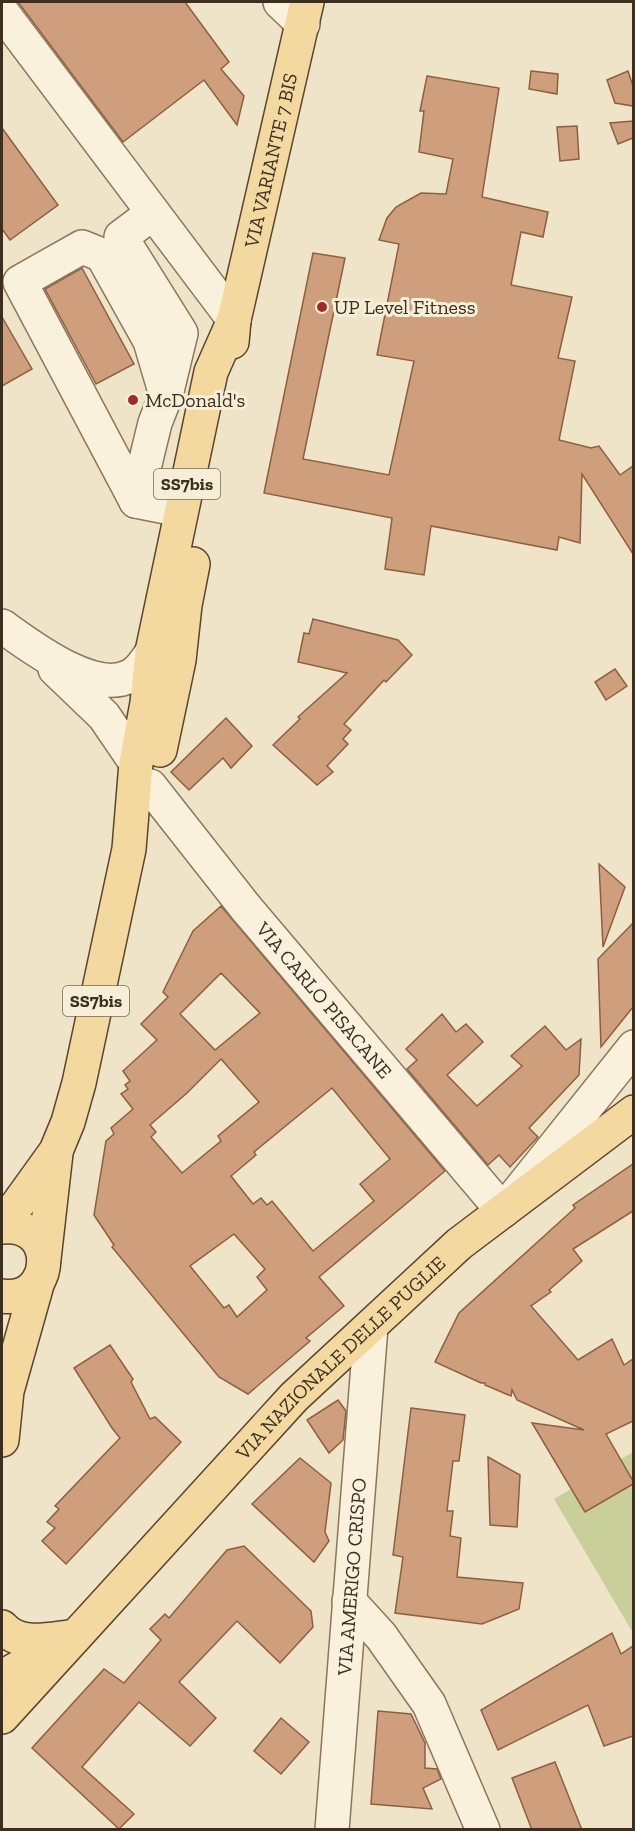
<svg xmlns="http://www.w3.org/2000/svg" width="635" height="1831" font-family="'Zilla Slab',serif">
	<rect width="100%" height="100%" fill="#f0e4c8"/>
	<path fill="#c9cf9b" d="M 633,1452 L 633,1633 L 554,1499 Z"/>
	<g fill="#cf9f7d" stroke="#8d5f41" stroke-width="1.5" fill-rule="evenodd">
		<path d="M 18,2 L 185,2 L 229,62 L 221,69 L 244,96 L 237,125 L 204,80 L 123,142 Z"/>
		<path d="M 531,71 L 558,74 L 557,94 L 529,89 Z"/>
		<path d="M 628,71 L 633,86 L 633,106 L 615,103 L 607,80 Z"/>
		<path d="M 427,76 L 499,88 L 482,197 L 548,212 L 543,237 L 521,232 L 511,285 L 572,297 L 558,358 L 575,361 L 559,440 L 591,448 L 599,446 L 620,475 L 633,466 L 633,554 L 582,474 L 580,543 L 559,537 L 557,550 L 431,526 L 424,575 L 385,569 L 392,518 L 264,493 L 313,253 L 345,258 L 303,459 L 389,475 L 414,361 L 377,355 L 399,244 L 379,240 L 387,218 L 396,207 L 421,193 L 446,194 L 453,159 L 419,152 L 424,111 L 420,111 Z"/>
		<path d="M 633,121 L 633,138 L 618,144 L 610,123 Z"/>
		<path d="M 577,126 L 579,159 L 560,161 L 557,127 Z"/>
		<path d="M 2,128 L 58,205 L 10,240 L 2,229 Z"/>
		<path d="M 82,268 L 134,364 L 96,384 L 45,289 Z"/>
		<path d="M 2,317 L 32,369 L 2,386 Z"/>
		<path d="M 313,619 L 398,640 L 412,655 L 386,682 L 384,680 L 344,724 L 351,730 L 343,739 L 348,744 L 327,766 L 333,772 L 317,785 L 273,745 L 300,719 L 298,717 L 347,673 L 298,662 L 304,633 L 309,634 Z"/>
		<path d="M 615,669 L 627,686 L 606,700 L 595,682 Z"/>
		<path d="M 226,718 L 252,746 L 231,768 L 223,758 L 189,790 L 171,772 Z"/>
		<path d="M 599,864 L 625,887 L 603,947 Z"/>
		<path d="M 221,906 L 445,1171 L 319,1277 L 344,1306 L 306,1338 L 310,1341 L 248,1394 L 219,1377 L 112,1247 L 114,1245 L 94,1215 L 106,1141 L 114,1134 L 111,1128 L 133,1109 L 121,1094 L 128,1089 L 125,1085 L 130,1081 L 123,1071 L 157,1040 L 141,1024 L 168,997 L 163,992 L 193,931 ZM 221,973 L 260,1013 L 215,1050 L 180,1014 ZM 221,1059 L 259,1102 L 218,1136 L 221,1141 L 182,1173 L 151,1137 L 156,1132 L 150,1125 L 187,1093 ZM 332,1088 L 390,1159 L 360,1184 L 374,1201 L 313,1251 L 272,1201 L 267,1205 L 261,1198 L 253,1204 L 231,1176 L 256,1155 L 254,1152 ZM 234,1234 L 265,1269 L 257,1277 L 267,1290 L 237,1317 L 229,1305 L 224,1308 L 190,1266 Z"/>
		<path d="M 633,923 L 633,1007 L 601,1047 L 598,959 Z"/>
		<path d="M 442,1014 L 456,1032 L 466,1024 L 483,1042 L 447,1075 L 477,1106 L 522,1066 L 511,1056 L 545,1026 L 566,1050 L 581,1039 L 579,1075 L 529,1128 L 538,1137 L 510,1167 L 499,1155 L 488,1165 L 407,1069 L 417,1060 L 406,1049 Z"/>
		<path d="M 633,1164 L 633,1211 L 573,1249 L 582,1261 L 549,1290 L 551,1292 L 531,1306 L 578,1360 L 612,1339 L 624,1365 L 633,1359 L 633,1421 L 606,1434 L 633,1481 L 633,1484 L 585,1512 L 532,1423 L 584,1430 L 517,1400 L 512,1390 L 511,1396 L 485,1385 L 485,1383 L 481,1383 L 435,1362 L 459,1313 L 575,1208 L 573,1205 Z"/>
		<path d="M 110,1345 L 133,1379 L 131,1382 L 150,1419 L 155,1417 L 181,1442 L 66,1564 L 42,1541 L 55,1528 L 47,1522 L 59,1509 L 55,1506 L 120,1438 L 112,1428 L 74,1368 Z"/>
		<path d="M 338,1400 L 346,1411 L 343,1440 L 329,1453 L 307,1420 Z"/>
		<path d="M 411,1408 L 465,1415 L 459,1461 L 453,1461 L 447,1511 L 453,1511 L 450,1536 L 461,1538 L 457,1577 L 523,1583 L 519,1609 L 482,1624 L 395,1613 L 403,1557 L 393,1555 Z"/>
		<path d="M 488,1457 L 520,1475 L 517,1527 L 490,1525 Z"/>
		<path d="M 300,1458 L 331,1483 L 325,1532 L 329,1541 L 314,1562 L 252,1504 Z"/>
		<path d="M 244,1546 L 311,1611 L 313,1627 L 280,1663 L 237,1621 L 179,1682 L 216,1718 L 190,1746 L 139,1702 L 82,1767 L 134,1814 L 119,1829 L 32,1748 L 104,1669 L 124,1683 L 161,1640 L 150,1629 L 165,1614 L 169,1618 L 227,1550 Z"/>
		<path d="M 612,1633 L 621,1654 L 633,1646 L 633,1736 L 604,1746 L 588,1705 L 498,1750 L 481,1710 Z"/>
		<path d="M 378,1711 L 411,1714 L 425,1743 L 425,1768 L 437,1769 L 441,1779 L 423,1788 L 432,1809 L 371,1804 Z"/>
		<path d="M 281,1718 L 309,1742 L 281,1774 L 254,1751 Z"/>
		<path d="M 555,1762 L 582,1830 L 532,1830 L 512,1778 Z"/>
	</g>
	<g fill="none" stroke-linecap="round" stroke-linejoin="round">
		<g stroke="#8d765c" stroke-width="36">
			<g id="minor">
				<path d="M 280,2 L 303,24"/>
				<path d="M 2,12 L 234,320"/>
				<path d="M 136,501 L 20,282 L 82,247 L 102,255 L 150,341 L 166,395"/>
				<path d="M 136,501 L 155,423 L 166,395 L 181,333 L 121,237 L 153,213"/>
				<path d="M 136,501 L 181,510"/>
				<path d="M 2,626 C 30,646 94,695 130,676 C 139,672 146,661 152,652"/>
				<path d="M 55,669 L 104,716 L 136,763"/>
				<path id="s1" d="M 150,786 L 246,908 L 503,1211 L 634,1047"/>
				<path d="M 349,1601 L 381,1636 L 429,1704 L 483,1830"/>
				<path id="s2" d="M 332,1830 L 371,1326"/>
			</g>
		</g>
		<g stroke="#5b4430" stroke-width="36">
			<g id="major">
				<path id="s3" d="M 232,342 L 234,320 L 307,2"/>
				<path d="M 160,750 L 179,660 L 185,605 L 193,564"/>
				<path d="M 2,1226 L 56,1151 L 68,1122 L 79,1083 L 129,849 L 136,763 L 147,703 L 152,652 L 211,372 L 234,320"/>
				<path d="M 2,1227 C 60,1221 55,1304 2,1296"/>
				<path d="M 44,1259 L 56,1153"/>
				<path d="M 2,1440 L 7,1391 L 38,1281"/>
				<path d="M 2,1627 C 19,1646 44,1640 68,1637"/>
				<path d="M 2,1677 L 50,1650"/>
				<path id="s4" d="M 2,1717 L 294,1397 L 459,1244 L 634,1112"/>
			</g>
		</g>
		<use href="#minor" stroke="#faf1dc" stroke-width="33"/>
		<use href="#major" stroke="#f3d9a0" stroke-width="33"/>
	</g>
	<g fill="#9e2a2b" stroke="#f7eed8" stroke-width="2">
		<circle cx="322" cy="307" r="6"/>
		<circle cx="133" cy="400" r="6"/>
	</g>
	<g text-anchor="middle" stroke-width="6" stroke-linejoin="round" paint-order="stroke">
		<g fill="#f7eed8" stroke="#756857" stroke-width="1.5">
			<rect x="154" y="469" width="66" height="30" rx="4.5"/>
			<rect x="63" y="986" width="66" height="30" rx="4.5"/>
		</g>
		<g font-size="18" font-weight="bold" fill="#3d2e20">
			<text x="187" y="490">SS7bis</text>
			<text x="96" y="1007">SS7bis</text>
		</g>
		<g font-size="20" fill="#3d2e20" stroke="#f7eed8">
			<text dy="7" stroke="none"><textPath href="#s3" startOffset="186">VIA VARIANTE 7 BIS</textPath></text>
			<text dy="7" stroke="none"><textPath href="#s1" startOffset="276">VIA CARLO PISACANE</textPath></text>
			<text dy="7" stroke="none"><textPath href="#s4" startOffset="494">VIA NAZIONALE DELLE PUGLIE</textPath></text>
			<text dy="7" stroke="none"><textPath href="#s2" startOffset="254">VIA AMERIGO CRISPO</textPath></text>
		</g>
		<g font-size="20" fill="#3d2e20" stroke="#f7eed8" text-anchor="start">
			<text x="334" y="314">UP Level Fitness</text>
			<text x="145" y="407">McDonald's</text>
		</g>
	</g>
	<rect width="635" height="1831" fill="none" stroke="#3d2e20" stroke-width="6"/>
</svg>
